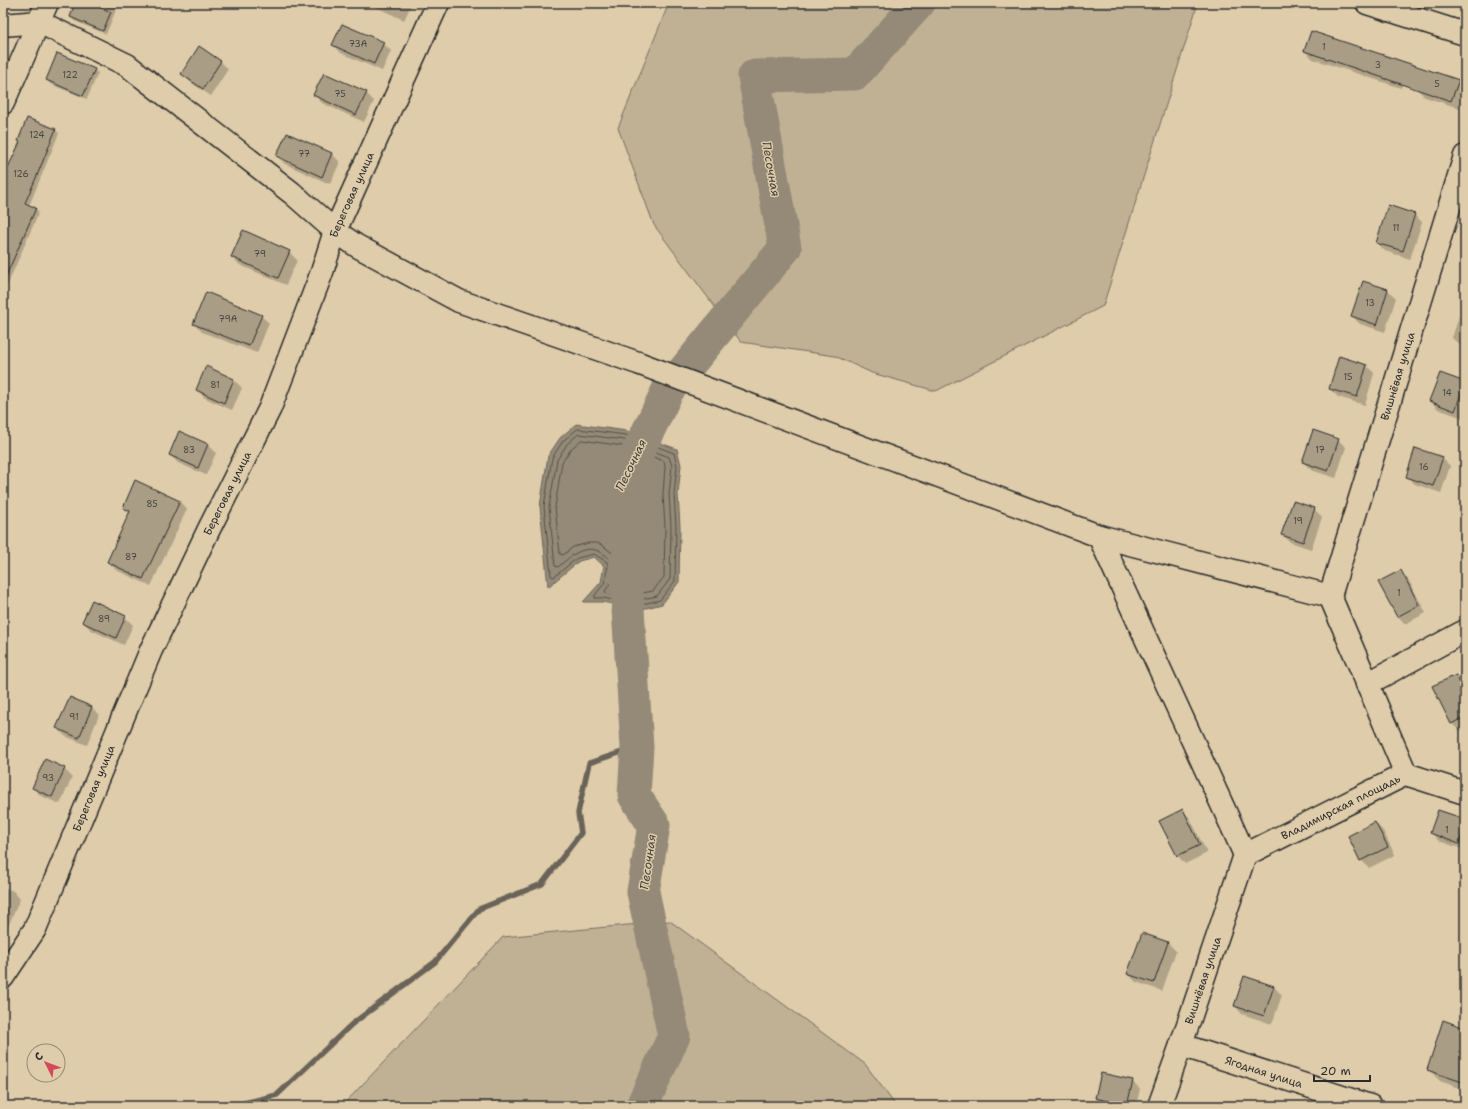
<svg xmlns="http://www.w3.org/2000/svg" width="1468" height="1109" font-family="'Shantell Sans',sans-serif">
	<rect width="100%" height="100%" fill="#deccaa"/>
	<filter id="ink" filterUnits="userSpaceOnUse"><feTurbulence type="fractalNoise" baseFrequency=".025" numOctaves="2"/><feDisplacementMap in="SourceGraphic" scale="8" xChannelSelector="R" yChannelSelector="G"/><feConvolveMatrix kernelMatrix="1 2 1 2 8 2 1 2 1" color-interpolation-filters="sRGB"/></filter>
	<g filter="url(#ink)">
		<g fill="#c0b195" stroke="#766e60">
			<path d="M 669,3 L 1198,3 L 1103,306 L 936,391 L 872,373 L 835,356 L 741,342 L 654,225 L 618,128 Z"/>
			<path d="M 670,921 L 865,1064 L 896,1106 L 342,1106 L 503,937 Z"/>
		</g>
		<path fill="#948a77" stroke="#6a6459" d="M 576,424 L 627,431 L 677,449 L 681,465 L 678,494 L 680,527 L 679,582 L 662,604 L 638,610 L 603,602 L 583,602 L 601,582 L 604,566 L 594,557 L 579,561 L 548,587 L 540,506 L 548,456 L 560,438 Z"/>
		<g fill="#0003">
			<path d="M 3,3 L 10,3 L 8,9 L 3,7 Z"/>
			<path d="M 77,3 L 119,3 L 106,34 L 74,21 L 71,17 Z"/>
			<path d="M 367,3 L 412,3 L 404,20 Z"/>
			<path d="M 1458,3 L 1465,3 L 1465,7 L 1459,5 Z"/>
			<path d="M 383,43 L 391,51 L 382,71 L 341,53 L 333,45 Z"/>
			<path d="M 1305,51 L 1408,69 L 1401,88 L 1313,59 Z"/>
			<path d="M 220,61 L 228,69 L 211,96 L 190,82 L 182,74 Z"/>
			<path d="M 94,70 L 98,73 L 87,99 L 50,84 L 47,80 Z"/>
			<path d="M 1458,81 L 1465,87 L 1465,92 L 1459,108 L 1425,97 L 1417,89 Z"/>
			<path d="M 366,93 L 374,101 L 364,122 L 322,103 L 314,95 Z"/>
			<path d="M 55,130 L 59,133 L 29,206 L 35,208 L 39,212 L 3,295 L 3,180 Z"/>
			<path d="M 287,134 L 332,154 L 340,162 L 330,184 L 285,164 L 277,156 Z"/>
			<path d="M 1414,215 L 1422,222 L 1410,259 L 1385,251 L 1377,243 Z"/>
			<path d="M 289,252 L 297,260 L 286,285 L 240,265 L 232,257 Z"/>
			<path d="M 1364,282 L 1388,290 L 1396,298 L 1385,332 L 1360,324 L 1352,316 Z"/>
			<path d="M 1462,307 L 1465,308 L 1465,347 L 1460,345 L 1452,338 Z"/>
			<path d="M 261,316 L 269,323 L 257,353 L 202,332 L 195,324 Z"/>
			<path d="M 1366,365 L 1374,373 L 1365,405 L 1338,397 L 1330,389 Z"/>
			<path d="M 207,368 L 234,380 L 242,388 L 232,410 L 205,398 L 197,390 Z"/>
			<path d="M 1441,374 L 1465,383 L 1465,412 L 1463,418 L 1438,409 L 1430,401 Z"/>
			<path d="M 180,433 L 208,445 L 216,453 L 206,475 L 178,463 L 170,455 Z"/>
			<path d="M 1338,440 L 1346,447 L 1336,478 L 1311,470 L 1303,462 Z"/>
			<path d="M 1442,458 L 1450,466 L 1441,493 L 1415,484 L 1407,477 Z"/>
			<path d="M 180,502 L 187,509 L 151,586 L 116,570 L 108,562 L 130,514 L 124,508 Z"/>
			<path d="M 1314,509 L 1322,517 L 1311,549 L 1290,542 L 1282,534 Z"/>
			<path d="M 1400,571 L 1408,579 L 1426,613 L 1405,624 L 1398,616 Z"/>
			<path d="M 125,617 L 133,625 L 124,645 L 91,630 L 83,622 Z"/>
			<path d="M 1455,676 L 1465,687 L 1465,729 L 1460,731 L 1452,724 L 1434,687 Z"/>
			<path d="M 92,708 L 99,715 L 87,745 L 65,736 L 57,728 Z"/>
			<path d="M 64,769 L 72,777 L 60,804 L 41,796 L 33,788 Z"/>
			<path d="M 1182,810 L 1190,818 L 1207,853 L 1185,864 L 1178,856 Z"/>
			<path d="M 1465,820 L 1465,850 L 1439,841 L 1431,833 Z"/>
			<path d="M 1375,823 L 1383,831 L 1395,855 L 1369,868 L 1361,860 Z"/>
			<path d="M 3,887 L 13,891 L 20,899 L 6,931 L 3,929 Z"/>
			<path d="M 1142,934 L 1168,943 L 1176,951 L 1162,991 L 1136,982 L 1128,974 Z"/>
			<path d="M 1244,977 L 1274,987 L 1282,995 L 1272,1024 L 1242,1014 L 1235,1006 Z"/>
			<path d="M 1465,1029 L 1465,1090 L 1440,1081 L 1428,1069 Z"/>
			<path d="M 1132,1081 L 1140,1089 L 1136,1106 L 1104,1106 L 1096,1098 Z"/>
		</g>
		<g fill="none" stroke-linecap="round" stroke-linejoin="round">
			<g stroke="#555149" stroke-width="1">
				<path d="M 578,429 L 626,435 L 674,453 L 677,466 L 674,494 L 676,527 L 675,581 L 660,600 L 638,605 L 603,598 L 595,598 L 595,595 L 604,584 L 608,566 L 607,562 L 594,554 L 577,558 L 554,577 L 551,576 L 544,506 L 552,458 L 563,441 Z"/>
				<path d="M 579,434 L 625,440 L 669,457 L 672,466 L 669,494 L 671,527 L 670,579 L 657,596 L 638,600 L 606,593 L 605,591 L 610,584 L 613,564 C 611,559 608,557 605,555 C 587,541 572,555 558,567 L 555,566 L 549,507 L 557,460 L 567,444 Z"/>
				<path d="M 582,440 L 623,446 L 664,461 L 665,467 L 663,494 L 665,527 L 664,577 L 653,591 L 637,594 L 616,589 L 619,569 L 619,562 L 615,555 L 602,545 L 597,543 L 589,543 L 573,547 L 563,555 L 560,554 L 555,507 L 562,462 L 572,448 Z"/>
			</g>
			<path stroke="#6a6459" stroke-width="5.5" d="M 232,1106 L 277,1095 L 352,1024 L 435,962 L 479,909 L 542,884 L 581,833 L 578,813 L 589,763 L 637,747"/>
			<g stroke="#948a77" stroke-width="33">
				<path d="M 625,479 L 668,390 L 785,248 L 754,76 L 855,74 L 919,3"/>
				<path d="M 625,563 L 637,747 L 634,795 L 654,825 L 643,892 L 674,1036 L 642,1106"/>
			</g>
		</g>
		<g fill="#a99d85" stroke="#2b2b2b">
			<path d="M 75,3 L 89,3 L 111,12 L 103,31 L 70,17 Z"/>
			<path d="M 342,24 L 384,42 L 374,64 L 332,45 Z"/>
			<path d="M 1311,31 L 1459,80 L 1451,101 L 1304,51 Z"/>
			<path d="M 199,46 L 221,61 L 203,89 L 181,74 Z"/>
			<path d="M 57,53 L 95,69 L 83,96 L 46,80 Z"/>
			<path d="M 324,73 L 367,92 L 356,115 L 313,95 Z"/>
			<path d="M 27,118 L 56,129 L 36,178 L 25,203 L 36,208 L 3,283 L 3,178 L 20,142 L 18,141 Z"/>
			<path d="M 287,133 L 332,153 L 322,177 L 276,156 Z"/>
			<path d="M 1388,205 L 1415,214 L 1403,251 L 1376,243 Z"/>
			<path d="M 243,230 L 290,251 L 278,278 L 231,257 Z"/>
			<path d="M 1363,281 L 1388,289 L 1377,325 L 1351,316 Z"/>
			<path d="M 206,292 L 262,315 L 249,346 L 193,324 Z"/>
			<path d="M 1339,356 L 1367,365 L 1357,397 L 1329,389 Z"/>
			<path d="M 206,366 L 234,379 L 224,403 L 196,390 Z"/>
			<path d="M 1440,373 L 1465,382 L 1455,411 L 1429,401 Z"/>
			<path d="M 1313,430 L 1339,439 L 1328,471 L 1302,462 Z"/>
			<path d="M 179,431 L 208,444 L 198,468 L 169,455 Z"/>
			<path d="M 1415,448 L 1443,457 L 1433,486 L 1406,477 Z"/>
			<path d="M 135,480 L 180,501 L 143,579 L 107,562 L 130,511 L 123,508 Z"/>
			<path d="M 1293,501 L 1315,508 L 1303,542 L 1281,535 Z"/>
			<path d="M 1401,570 L 1419,605 L 1397,617 L 1378,582 Z"/>
			<path d="M 92,600 L 126,616 L 116,638 L 82,622 Z"/>
			<path d="M 1456,675 L 1465,693 L 1465,717 L 1451,724 L 1432,686 Z"/>
			<path d="M 70,697 L 92,707 L 79,738 L 56,728 Z"/>
			<path d="M 45,759 L 65,768 L 52,797 L 32,788 Z"/>
			<path d="M 1183,809 L 1200,845 L 1177,856 L 1159,821 Z"/>
			<path d="M 1438,810 L 1465,819 L 1465,827 L 1459,844 L 1430,833 Z"/>
			<path d="M 1375,822 L 1388,847 L 1360,861 L 1348,836 Z"/>
			<path d="M 1142,933 L 1168,942 L 1154,983 L 1127,974 Z"/>
			<path d="M 1244,976 L 1274,986 L 1264,1016 L 1234,1006 Z"/>
			<path d="M 1443,1020 L 1465,1028 L 1465,1083 L 1427,1070 Z"/>
			<path d="M 1101,1073 L 1133,1080 L 1127,1106 L 1095,1098 Z"/>
		</g>
		<g fill="none" stroke-linecap="round" stroke-linejoin="round">
			<g stroke="#2b2b2b" stroke-width="25">
				<g id="minor">
					<path d="M 1367,3 L 1465,34"/>
					<path d="M 3,25 L 39,22 L 127,65 L 292,193 L 335,231 L 357,246 L 459,301 L 638,363 L 1099,536 L 1330,596"/>
					<path d="M 3,103 L 47,3"/>
					<path d="M 1099,536 L 1245,855"/>
					<path id="s1" d="M 1330,596 L 1465,156"/>
					<path d="M 1330,596 L 1406,774"/>
					<path d="M 1367,684 L 1465,631"/>
					<path d="M 1406,774 L 1465,793"/>
					<path id="s2" d="M 1245,855 L 1406,774"/>
					<path id="s3" d="M 3,977 L 35,929 L 151,650 L 209,529 L 270,408 L 322,272 L 335,231 L 438,3"/>
					<path id="s4" d="M 1181,1045 L 1370,1106"/>
					<path id="s5" d="M 1159,1106 L 1181,1045 L 1245,855"/>
				</g>
			</g>
			<use href="#minor" stroke="#deccaa" stroke-width="22"/>
		</g>
	</g>
	<g text-anchor="middle" stroke-width="3" stroke-linejoin="round" paint-order="stroke">
		<g font-size="9" fill="#4a4842">
			<text x="358" y="47">73А</text>
			<text x="1324" y="50">1</text>
			<text x="1378" y="68">3</text>
			<text x="70" y="78">122</text>
			<text x="1437" y="87">5</text>
			<text x="340" y="97">75</text>
			<text x="37" y="138">124</text>
			<text x="304" y="157">77</text>
			<text x="21" y="177">126</text>
			<text x="1396" y="231">11</text>
			<text x="260" y="257">79</text>
			<text x="1370" y="306">13</text>
			<text x="228" y="322">79А</text>
			<text x="1348" y="380">15</text>
			<text x="215" y="388">81</text>
			<text x="1447" y="396">14</text>
			<text x="189" y="453">83</text>
			<text x="1320" y="453">17</text>
			<text x="1424" y="470">16</text>
			<text x="152" y="507">85</text>
			<text x="1298" y="524">19</text>
			<text x="131" y="560">87</text>
			<text x="1399" y="596">1</text>
			<text x="104" y="622">89</text>
			<text x="74" y="720">91</text>
			<text x="48" y="781">93</text>
			<text x="1447" y="833">1</text>
		</g>
		<g font-size="11" fill="#2b2b2b" stroke="#deccaa">
			<text dy="4" stroke="none"><textPath href="#s3" startOffset="858">Береговая улица</textPath></text>
			<text dy="4" stroke="none"><textPath href="#s1" startOffset="230">Вишнёвая улица</textPath></text>
			<text dy="4" stroke="none"><textPath href="#s3" startOffset="534">Береговая улица</textPath></text>
			<text dy="4" stroke="none"><textPath href="#s3" startOffset="210">Береговая улица</textPath></text>
			<text dy="4" stroke="none"><textPath href="#s2" startOffset="107">Владимирская площадь</textPath></text>
			<text dy="4" stroke="none"><textPath href="#s5" startOffset="133">Вишнёвая улица</textPath></text>
			<text dy="4" stroke="none"><textPath href="#s4" startOffset="87">Ягодная улица</textPath></text>
		</g>
		<g font-size="12" font-style="italic" fill="#403e3a" stroke="#deccaa">
			<text transform="translate(771 169) rotate(80)" y="4">Песочная</text>
			<text transform="translate(631 465) rotate(-64)" y="4">Песочная</text>
			<text transform="translate(648 862) rotate(-82)" y="4">Песочная</text>
		</g>
	</g>
	<rect width="1468" height="1109" fill="none" stroke="#deccaa" stroke-width="16"/>
	<rect x="8" y="8" width="1452" height="1093" fill="none" stroke="#2b2b2b" stroke-width="1.5" filter="url(#ink)"/>
	<g transform="translate(46 1063) rotate(312)"><circle r="19" fill="#deccaa" stroke="#968c77"/>
	<path d="M0-3L7 15L0 10L-7 15Z" fill="#d1495b"/>
	<text y="-6" font-size="11" font-weight="bold" text-anchor="middle" fill="#2b2b2b">С</text>
	</g>
	<path d="M1314 1075v6h56v-6" fill="none" stroke="#2b2b2b" stroke-width="2"/>
	<text x="1320" y="1075" font-size="12" fill="#2b2b2b" stroke="#deccaa" stroke-width="3" paint-order="stroke">20 m</text>
</svg>
